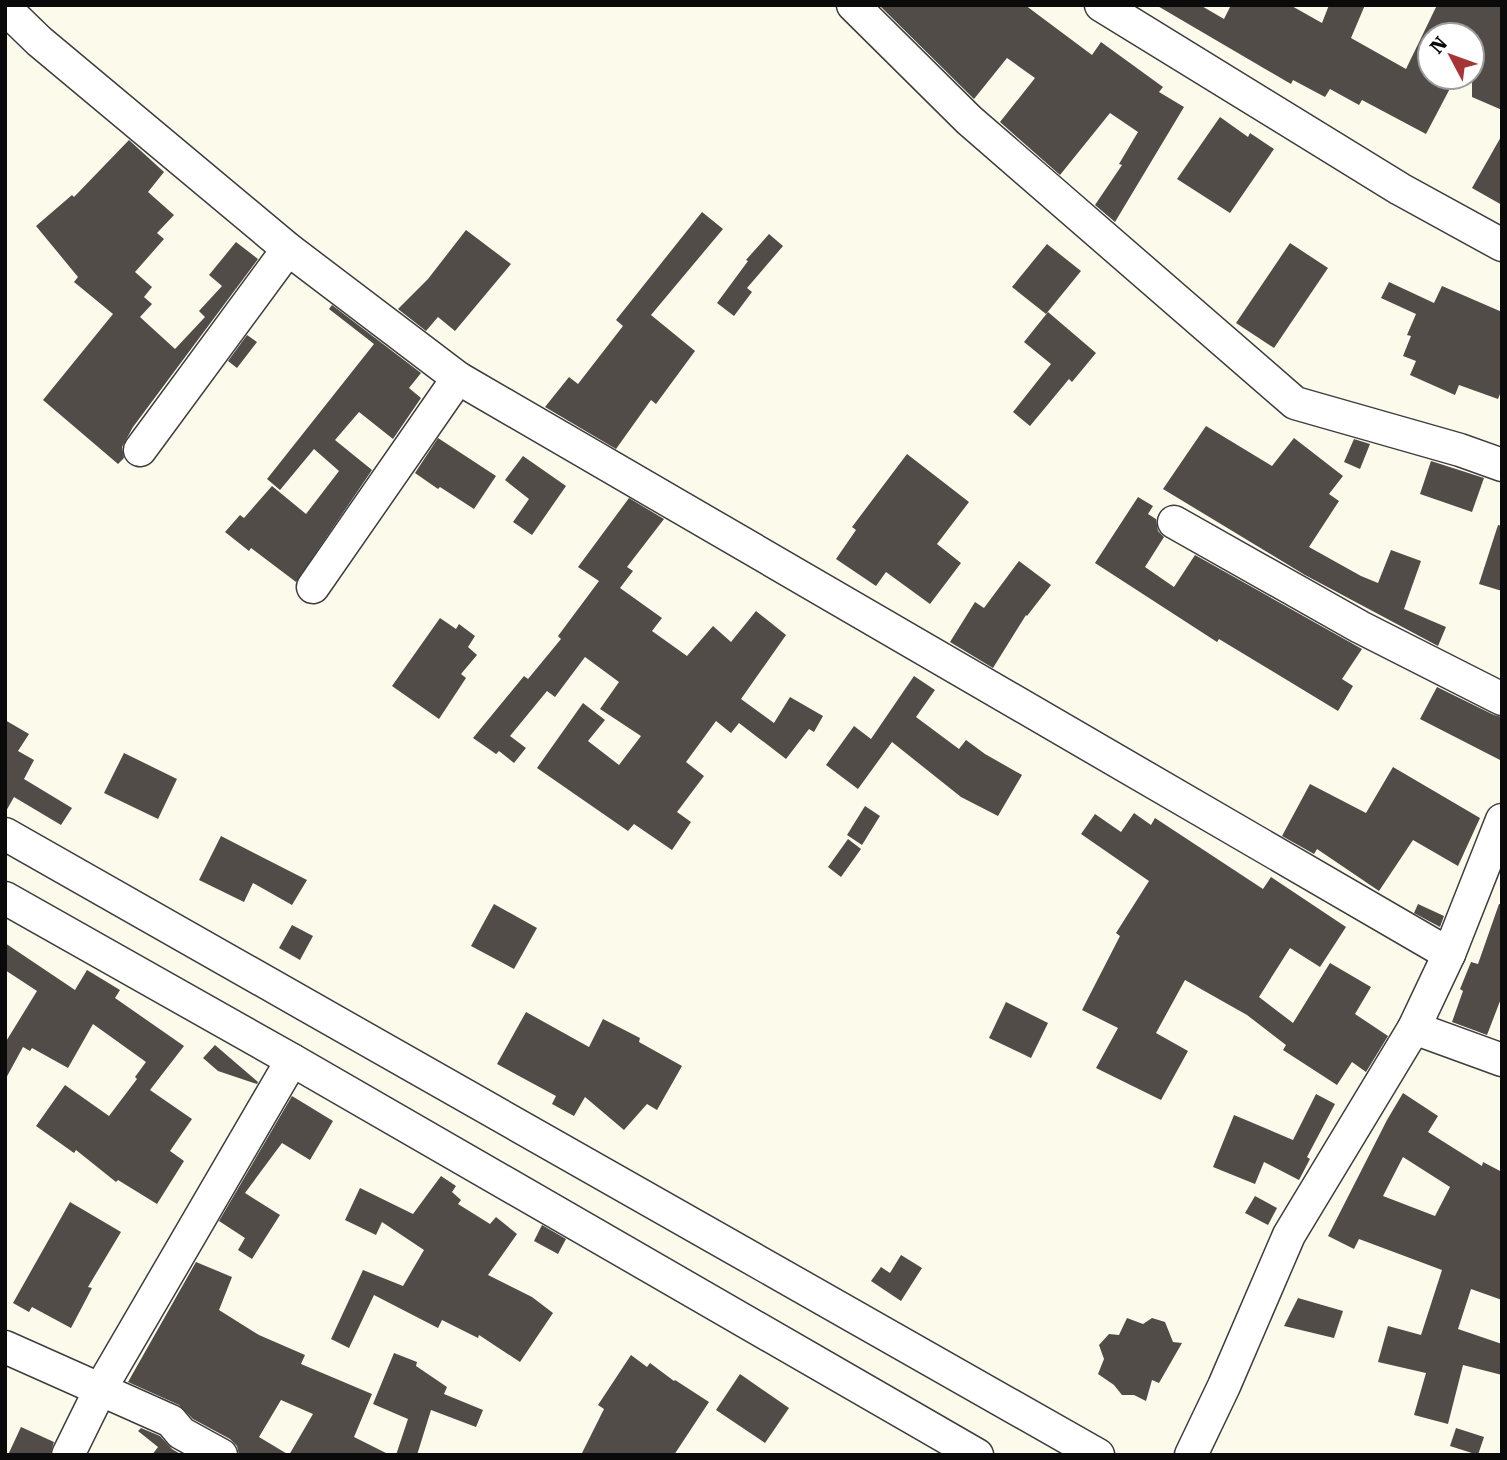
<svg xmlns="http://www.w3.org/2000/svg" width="1507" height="1460" font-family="'Roboto Serif',serif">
	<rect width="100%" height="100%" fill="#fcfaea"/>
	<g fill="#514c48" fill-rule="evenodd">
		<path d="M 879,5 L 1025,5 L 1092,55 L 1101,42 L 1163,87 L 1159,92 L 1184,107 L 1115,222 L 1095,205 L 1122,165 L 1119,164 L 1138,132 L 1110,113 L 1060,175 L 1000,122 L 1035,78 L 1007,58 L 974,99 Z"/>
		<path d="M 1156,5 L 1200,5 L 1224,19 L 1231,5 L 1290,5 L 1322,23 L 1329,5 L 1365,5 L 1351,38 L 1406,69 L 1437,5 L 1502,5 L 1502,110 L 1472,97 L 1472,35 L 1430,35 L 1430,77 L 1456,77 L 1426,134 L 1362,100 L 1359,105 L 1330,89 L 1325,97 L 1293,80 L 1291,84 Z"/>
		<path d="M 1220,117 L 1248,137 L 1250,133 L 1274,149 L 1230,213 L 1177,179 Z"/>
		<path d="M 1502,135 L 1502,205 L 1472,188 Z"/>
		<path d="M 129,140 L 164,172 L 148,192 L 174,215 L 157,233 L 164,239 L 135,272 L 152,287 L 144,297 L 152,304 L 140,317 L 175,349 L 205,317 L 199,311 L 222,286 L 209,275 L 236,242 L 258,259 L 133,427 L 122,447 L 124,458 L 118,464 L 43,400 L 113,314 L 74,282 L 78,277 L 36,226 L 72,195 L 74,197 Z"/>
		<path d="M 702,212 L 723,229 L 651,315 L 695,351 L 656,404 L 651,400 L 616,449 L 545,407 L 569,377 L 578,384 L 623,326 L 616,320 Z"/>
		<path d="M 466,230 L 511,264 L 455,331 L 438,317 L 426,331 L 398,309 L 428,279 Z"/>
		<path d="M 769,234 L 783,246 L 747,288 L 752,292 L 734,316 L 717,303 L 748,261 L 746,260 Z"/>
		<path d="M 1290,243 L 1328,268 L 1274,348 L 1236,323 Z"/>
		<path d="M 1047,244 L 1081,271 L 1046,314 L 1012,287 Z"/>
		<path d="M 1389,282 L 1434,303 L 1442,286 L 1502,312 L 1502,389 L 1498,399 L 1459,385 L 1455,395 L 1410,375 L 1416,361 L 1403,356 L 1411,336 L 1407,335 L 1416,314 L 1381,298 Z"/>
		<path d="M 332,305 L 421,373 L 409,388 L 421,398 L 393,439 L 359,412 L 335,440 L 372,470 L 296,582 L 251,548 L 249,551 L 225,532 L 240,515 L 244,518 L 272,486 L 306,514 L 339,471 L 314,449 L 280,490 L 267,479 L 374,344 L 329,309 Z"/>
		<path d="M 1048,312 L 1096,353 L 1072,382 L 1069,379 L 1030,426 L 1013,412 L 1051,364 L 1024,342 Z"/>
		<path d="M 247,335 L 257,342 L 237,368 L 228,361 Z"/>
		<path d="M 1206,426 L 1272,466 L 1294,438 L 1343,476 L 1329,494 L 1339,501 L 1309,547 L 1361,576 L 1378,583 L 1391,550 L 1421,561 L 1404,609 L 1446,627 L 1438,646 L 1305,575 L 1163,489 Z"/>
		<path d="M 438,438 L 496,476 L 474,509 L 440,487 L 438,489 L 415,473 Z"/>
		<path d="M 1354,439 L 1370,444 L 1360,469 L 1344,462 Z"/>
		<path d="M 907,454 L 969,502 L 937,544 L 961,563 L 930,604 L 886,572 L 876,586 L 836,559 L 856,530 L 852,527 Z"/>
		<path d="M 523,456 L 566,486 L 532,535 L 513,522 L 529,499 L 505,480 Z"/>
		<path d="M 1431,461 L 1484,478 L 1472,512 L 1420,494 Z"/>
		<path d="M 1138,497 L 1153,506 L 1148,514 L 1156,519 L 1158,531 L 1164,537 L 1145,567 L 1174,587 L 1195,555 L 1362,649 L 1342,679 L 1353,686 L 1338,711 L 1219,639 L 1217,642 L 1095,563 Z"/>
		<path d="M 629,498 L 664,519 L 627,567 L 633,571 L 620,588 L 662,618 L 652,631 L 687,656 L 713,626 L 731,642 L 756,611 L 786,635 L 741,699 L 774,723 L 790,697 L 823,716 L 814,732 L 809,729 L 786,759 L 739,723 L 731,733 L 716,721 L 686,762 L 704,776 L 677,812 L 691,822 L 672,850 L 634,824 L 628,831 L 537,768 L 583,703 L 605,720 L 588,741 L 619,765 L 641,736 L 600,709 L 619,682 L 585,657 L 555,697 L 547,691 L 510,736 L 526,748 L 514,763 L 499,751 L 496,754 L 473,738 L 524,676 L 528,679 L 561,639 L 558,636 L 599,581 L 578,567 Z"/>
		<path d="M 1498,525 L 1502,526 L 1502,591 L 1479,584 Z"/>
		<path d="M 1019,561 L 1051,585 L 1027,616 L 1026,615 L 993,668 L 950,642 L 975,602 L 984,608 Z"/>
		<path d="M 440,618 L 456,629 L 459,624 L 475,636 L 468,647 L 477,655 L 461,674 L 466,678 L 439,719 L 392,686 Z"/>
		<path d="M 914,676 L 935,690 L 916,717 L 959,749 L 966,740 L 985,754 L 1022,775 L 998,816 L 961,797 L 892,742 L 858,789 L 826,765 L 854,726 L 871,739 Z"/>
		<path d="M 1437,687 L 1494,715 L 1502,717 L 1502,761 L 1420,719 Z"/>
		<path d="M 5,720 L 29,734 L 18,751 L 34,760 L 24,779 L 72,808 L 61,825 L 14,797 L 5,813 Z"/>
		<path d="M 124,753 L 177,779 L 158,819 L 104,793 Z"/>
		<path d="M 1393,767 L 1480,818 L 1458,866 L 1413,840 L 1379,891 L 1317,849 L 1314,854 L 1282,836 L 1310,784 L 1366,813 Z"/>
		<path d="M 865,806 L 880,816 L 862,845 L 847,835 Z"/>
		<path d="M 1134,813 L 1151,825 L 1155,818 L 1263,889 L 1271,877 L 1346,927 L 1320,967 L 1290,948 L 1259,997 L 1293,1023 L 1330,963 L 1371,987 L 1355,1014 L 1388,1036 L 1366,1072 L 1352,1062 L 1337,1085 L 1283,1050 L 1286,1045 L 1247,1015 L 1185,980 L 1156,1033 L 1188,1051 L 1161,1100 L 1096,1068 L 1118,1028 L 1082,1010 L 1120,936 L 1116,933 L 1149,881 L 1081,834 L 1095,814 L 1121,832 Z"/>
		<path d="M 221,836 L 307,880 L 292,905 L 253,883 L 244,902 L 199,880 Z"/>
		<path d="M 848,839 L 861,849 L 841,877 L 828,867 Z"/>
		<path d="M 494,904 L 537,928 L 514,969 L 471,946 Z"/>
		<path d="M 1418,904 L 1444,916 L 1440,927 L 1414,913 Z"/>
		<path d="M 1499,904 L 1502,904 L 1502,996 L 1487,1035 L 1452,1022 L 1463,991 L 1460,989 L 1471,962 L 1478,964 Z"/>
		<path d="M 292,925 L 313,936 L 300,960 L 279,948 Z"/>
		<path d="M 5,943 L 75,990 L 87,970 L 120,990 L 115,998 L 184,1046 L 150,1090 L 192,1119 L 170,1151 L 184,1161 L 157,1204 L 118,1180 L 116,1182 L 76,1150 L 74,1153 L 36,1126 L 65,1085 L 109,1116 L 137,1079 L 135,1077 L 146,1062 L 93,1024 L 68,1068 L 32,1048 L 30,1051 L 23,1047 L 5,1080 L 5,1043 L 37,991 L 5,970 Z"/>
		<path d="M 1006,1002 L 1048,1023 L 1031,1058 L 989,1038 Z"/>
		<path d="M 526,1012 L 589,1047 L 603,1019 L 640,1038 L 639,1042 L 682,1066 L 657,1110 L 647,1104 L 624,1130 L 585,1097 L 574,1116 L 552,1104 L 556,1096 L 497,1064 Z"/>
		<path d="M 215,1045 L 258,1082 L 257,1084 L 218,1071 L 203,1058 Z"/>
		<path d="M 1403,1093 L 1438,1116 L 1428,1132 L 1482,1166 L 1483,1162 L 1502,1172 L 1502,1300 L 1471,1289 L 1458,1329 L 1502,1344 L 1502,1375 L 1463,1365 L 1448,1424 L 1414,1415 L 1426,1373 L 1378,1362 L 1388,1326 L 1421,1335 L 1442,1270 L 1359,1239 L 1354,1249 L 1328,1236 L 1387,1120 ZM 1403,1157 L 1450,1187 L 1435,1216 L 1383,1196 Z"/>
		<path d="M 1316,1094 L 1335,1104 L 1307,1157 L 1310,1159 L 1299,1180 L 1264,1162 L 1255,1184 L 1213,1167 L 1234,1115 L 1293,1140 Z"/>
		<path d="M 292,1096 L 333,1121 L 310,1160 L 282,1143 L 245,1193 L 280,1215 L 252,1259 L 238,1250 L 245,1238 L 219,1221 Z"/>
		<path d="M 441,1176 L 456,1186 L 452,1192 L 461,1200 L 458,1204 L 490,1224 L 496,1217 L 517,1234 L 488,1275 L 532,1297 L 553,1313 L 520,1362 L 479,1335 L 478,1338 L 442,1320 L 438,1328 L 374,1295 L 349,1348 L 331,1339 L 363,1270 L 403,1286 L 424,1250 L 382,1222 L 376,1235 L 345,1220 L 360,1188 L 413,1214 Z"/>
		<path d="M 1255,1196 L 1277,1208 L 1268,1225 L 1245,1213 Z"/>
		<path d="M 70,1202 L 121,1232 L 88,1287 L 92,1288 L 71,1328 L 32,1307 L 29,1312 L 13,1303 Z"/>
		<path d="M 542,1225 L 566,1239 L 558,1254 L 534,1241 Z"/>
		<path d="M 901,1255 L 922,1268 L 901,1301 L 871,1281 L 881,1267 L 890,1273 Z"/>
		<path d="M 196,1262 L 232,1277 L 219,1310 L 259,1335 L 305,1355 L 301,1364 L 372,1394 L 354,1437 L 390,1455 L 289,1455 L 313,1414 L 281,1400 L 259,1437 L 289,1455 L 239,1455 L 237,1446 L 230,1439 L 193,1419 L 179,1405 L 128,1382 Z"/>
		<path d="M 1298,1298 L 1343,1311 L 1334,1338 L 1284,1326 Z"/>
		<path d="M 1127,1318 L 1143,1324 L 1152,1318 L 1165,1322 L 1173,1342 L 1182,1343 L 1159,1383 L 1152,1380 L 1146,1401 L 1134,1395 L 1122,1395 L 1114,1385 L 1098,1374 L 1104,1359 L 1099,1345 L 1109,1334 L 1119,1335 Z"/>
		<path d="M 394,1353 L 417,1362 L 416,1366 L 447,1387 L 444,1394 L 483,1410 L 476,1427 L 431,1410 L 417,1455 L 396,1455 L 408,1419 L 373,1404 Z"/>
		<path d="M 631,1355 L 647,1367 L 650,1363 L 674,1381 L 675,1380 L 709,1402 L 674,1455 L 581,1455 L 604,1409 L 598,1405 Z"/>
		<path d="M 740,1374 L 789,1408 L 765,1443 L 716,1410 Z"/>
		<path d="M 21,1427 L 54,1442 L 50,1455 L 8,1455 Z"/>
		<path d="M 141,1428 L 160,1436 L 172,1449 L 182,1455 L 152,1455 L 158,1447 L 138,1431 Z"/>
		<path d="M 1456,1428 L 1484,1437 L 1478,1455 L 1450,1446 Z"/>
	</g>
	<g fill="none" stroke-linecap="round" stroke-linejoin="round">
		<g stroke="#3d3d3d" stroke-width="35">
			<g id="minor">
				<path d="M 853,5 L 969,120 L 1295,403 L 1460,450 L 1502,465"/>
				<path d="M 1101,5 L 1400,189 L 1502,245"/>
				<path d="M 5,8 L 39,41 L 288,249 L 458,378 L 1449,954"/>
				<path d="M 140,450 L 288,249"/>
				<path d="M 1174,522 L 1360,627 L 1502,699"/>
				<path d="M 313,587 L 458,378"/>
				<path d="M 5,834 L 1098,1455"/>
				<path d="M 5,898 L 292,1060 L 977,1455"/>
				<path d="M 1414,1028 L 1502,1060"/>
				<path d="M 5,1347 L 171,1421 L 181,1433 L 221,1455"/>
				<path d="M 68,1455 L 101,1388 L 292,1060"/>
				<path d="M 1191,1455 L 1224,1386 L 1289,1235 L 1414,1028 L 1449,954 L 1502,820"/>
			</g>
		</g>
		<use href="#minor" stroke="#fff" stroke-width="32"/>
	</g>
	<rect width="1507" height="1460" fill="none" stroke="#0a0a0a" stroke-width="14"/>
	<g transform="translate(1451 56) rotate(311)"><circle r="33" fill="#ffffff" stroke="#9d9d9d" stroke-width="2"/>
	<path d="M0-5L12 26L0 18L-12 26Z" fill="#a73535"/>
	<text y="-10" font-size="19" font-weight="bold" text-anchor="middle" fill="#0a0a0a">N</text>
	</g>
</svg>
